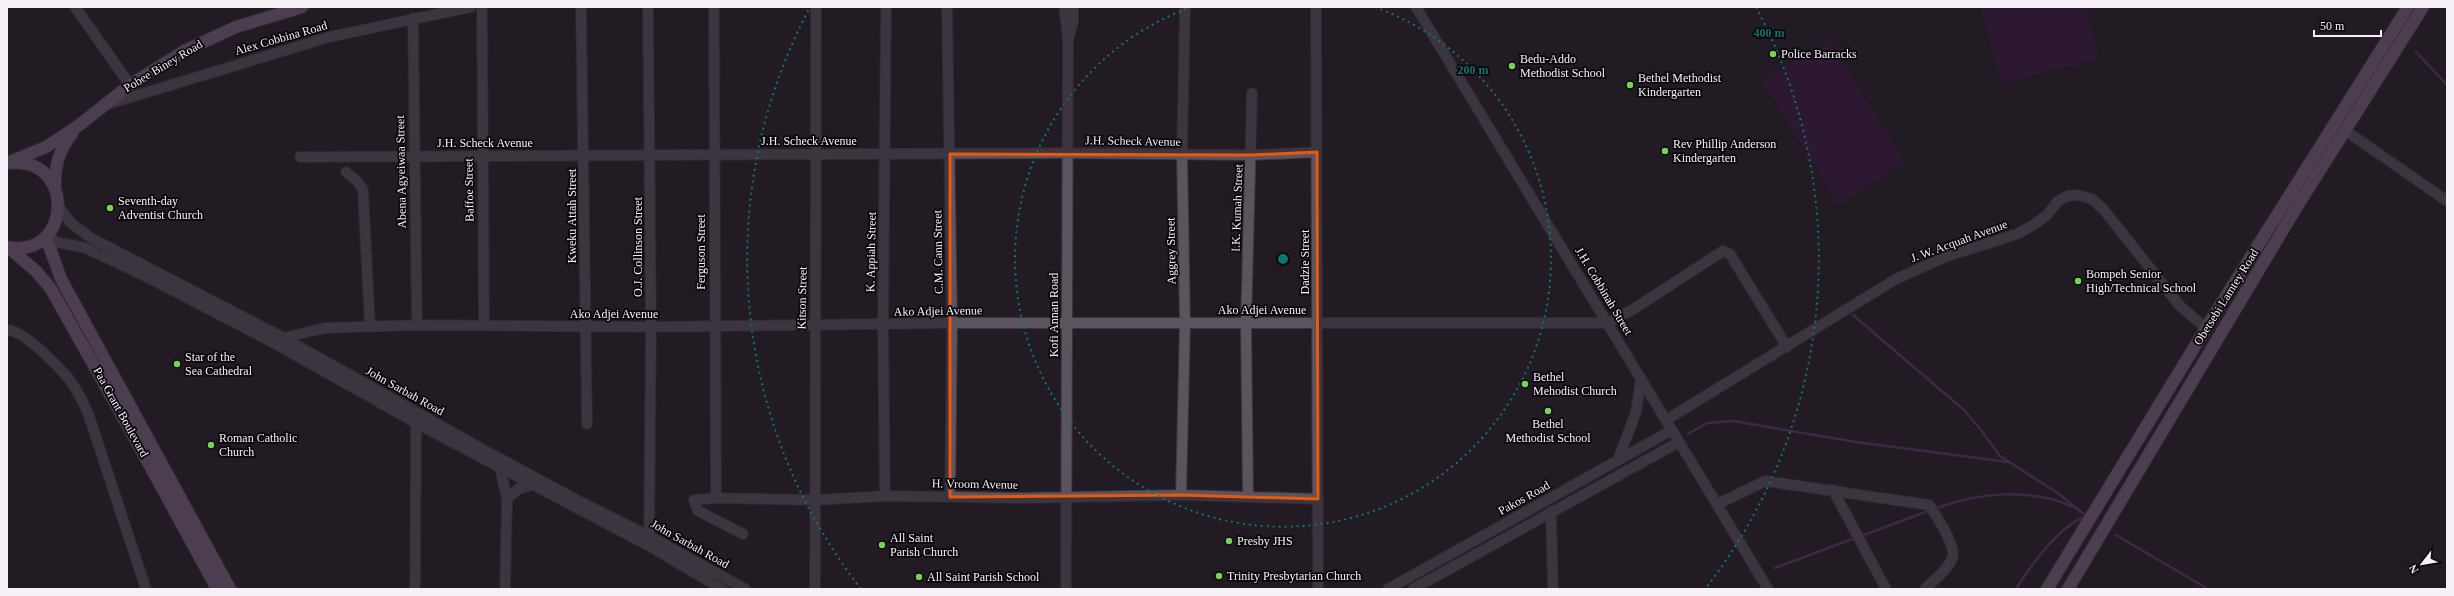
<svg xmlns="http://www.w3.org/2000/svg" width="2454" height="596" font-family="'Times New Roman',serif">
	<rect width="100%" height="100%" fill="#221b24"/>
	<g fill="#3a1544">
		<path d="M 1981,7 L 2085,7 L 2099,59 L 2002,84 Z"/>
		<path d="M 1828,40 L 1905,162 L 1839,204 L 1762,81 Z"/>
	</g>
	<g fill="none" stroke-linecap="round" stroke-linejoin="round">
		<g stroke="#653573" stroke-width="2.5">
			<path d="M 2416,52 L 2447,85"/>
			<path d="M 1853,315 L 1964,410 L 1981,430 L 2000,456 L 2059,494 L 2086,516"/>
			<path d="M 1688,434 L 1707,423 L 1733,421 L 1856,442 L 2008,462"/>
			<path d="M 1937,508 C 1979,492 2032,488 2073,507"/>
			<path d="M 1864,535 L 1928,511"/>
			<path d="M 2116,535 L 2208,589"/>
			<path d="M 1775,568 L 1855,538"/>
			<path d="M 2016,589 C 2031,565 2059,526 2086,516"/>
		</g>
		<g stroke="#3b353d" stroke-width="12">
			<g id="street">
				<path d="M 75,7 L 130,85"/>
				<path d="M 482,7 L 484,325"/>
				<path d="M 581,7 L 587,424"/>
				<path d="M 648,7 L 651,327 L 649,536"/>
				<path d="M 714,7 L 716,498"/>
				<path d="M 947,7 L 952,323 L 950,497"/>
				<path d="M 1064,7 L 1068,41 L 1066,589"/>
				<path d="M 1316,7 L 1318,589"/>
				<path d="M 1416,7 L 1768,589"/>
				<path d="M 413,18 L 417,325"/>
				<path d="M 1069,37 L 1073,22 L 1073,7"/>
				<path d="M 105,105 L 329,37 L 471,7"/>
				<path d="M 2346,131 L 2447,201"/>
				<path d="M 300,157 L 1067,153 L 1251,155 L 1317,152"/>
				<path d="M 346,172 L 358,182 L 363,190 L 370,327"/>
				<path d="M 59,207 L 71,223 L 91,238 L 282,337 L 486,451 L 573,498 L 649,536 L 745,589"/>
				<path d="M 47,235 L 56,242 L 86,248 L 149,278 L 270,341 L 416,423 L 651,547 L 722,589"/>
				<path d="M 7,330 C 24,330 59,367 70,380 C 77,390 83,402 88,413 L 146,589"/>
				<path d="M 270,341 L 325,328 L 417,325 L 651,327 L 952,323 L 1608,323 L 1632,310 L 1723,251 L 1730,254 L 1787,347"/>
				<path d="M 1666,420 L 1896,279 L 1945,257 L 2017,234 L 2032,226 L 2047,215 L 2058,201 L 2067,196 L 2078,195 L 2092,199 L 2104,210 L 2180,306 L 2206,328"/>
				<path d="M 1618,460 L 1636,412 L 1641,379"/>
				<path d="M 500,468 L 507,499 L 505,589"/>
				<path d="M 1833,490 L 1886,589"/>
				<path d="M 1181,495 L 1185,323 L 1182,154 L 1185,7"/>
				<path d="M 885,496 L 883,325 L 886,7"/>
				<path d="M 1248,497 L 1246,324 L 1252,93"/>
				<path d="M 507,499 L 518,489 L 532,485"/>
				<path d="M 1718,504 L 1765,481 L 1929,505 C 1936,515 1954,543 1953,555 C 1951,568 1933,580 1925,589"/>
				<path d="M 1551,512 L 1553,589"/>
				<path d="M 743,534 L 698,511 L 694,500 L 716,498 L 816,500 L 885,496 L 1022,498 L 1181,495 L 1318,499"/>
				<path d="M 415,589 L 416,423"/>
				<path d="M 815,589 L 816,7"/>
				<path d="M 1388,589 L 1672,430"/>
				<path d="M 1413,589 L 1679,442"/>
			</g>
		</g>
		<g stroke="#3b353d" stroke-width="14">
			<g id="secondary">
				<path d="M 7,163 L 46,147 L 78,126 L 130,85 L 186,50 L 236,27 L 302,7"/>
				<path d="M 55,188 C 55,166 58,151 72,134"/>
				<path d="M 46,237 L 61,279 L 230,589"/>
				<path d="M 7,247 C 72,260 76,157 11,163"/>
				<path d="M 9,248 L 37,272 L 51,289 L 137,442 L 217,589"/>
				<path d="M 2047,589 L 2206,328 L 2408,7"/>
				<path d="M 2068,589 L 2296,208 L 2423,7"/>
			</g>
		</g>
		<use href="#street" stroke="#5b535d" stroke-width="10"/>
		<use href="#secondary" stroke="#7f6686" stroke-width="12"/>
	</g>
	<path d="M0 0H2454V596H0ZM 1317,152 L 1318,499 L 1181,495 L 950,497 L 950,154 L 1251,155 Z" fill="#221b24" fill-opacity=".55" fill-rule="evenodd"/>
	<path fill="none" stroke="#e8590c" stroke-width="3" stroke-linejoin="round" d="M 1317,152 L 1318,499 L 1181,495 L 950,497 L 950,154 L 1251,155 Z"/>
	<g fill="none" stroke="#0f766e" stroke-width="2" stroke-dasharray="2 4">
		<path d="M1375 7A268 268 0 1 1 1191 7"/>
		<path d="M861 589A536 536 0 0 1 810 7M1756 7A536 536 0 0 1 1705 589"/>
	</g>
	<g fill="#78d258" stroke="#0a070b" stroke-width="1.5">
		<circle cx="1773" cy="54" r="4"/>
		<circle cx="1512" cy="66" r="4"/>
		<circle cx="1630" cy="85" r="4"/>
		<circle cx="1665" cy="151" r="4"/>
		<circle cx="110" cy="208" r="4"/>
		<circle cx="2078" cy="281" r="4"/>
		<circle cx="177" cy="364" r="4"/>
		<circle cx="1525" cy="384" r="4"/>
		<circle cx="1548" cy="411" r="4"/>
		<circle cx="211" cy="445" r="4"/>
		<circle cx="1229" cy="541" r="4"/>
		<circle cx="882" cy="545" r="4"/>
		<circle cx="1219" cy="576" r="4"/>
		<circle cx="919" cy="577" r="4"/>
	</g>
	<g text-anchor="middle" stroke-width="3.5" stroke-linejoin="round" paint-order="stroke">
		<g font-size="12" fill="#f6f1f7" stroke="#0a070b">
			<text transform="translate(281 38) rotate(-16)" y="4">Alex Cobbina Road</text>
			<text transform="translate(163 66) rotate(-31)" y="4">Pobee Biney Road</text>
			<text x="809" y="145">J.H. Scheck Avenue</text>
			<text transform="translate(1133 141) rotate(1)" y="4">J.H. Scheck Avenue</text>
			<text x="485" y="147">J.H. Scheck Avenue</text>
			<text transform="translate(401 172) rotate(-91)" y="4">Abena Agyeiwaa Street</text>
			<text transform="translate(469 190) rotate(-91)" y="4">Baffoe Street</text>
			<text transform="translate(1237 208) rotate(-88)" y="4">I.K. Kumah Street</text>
			<text transform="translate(572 216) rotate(-90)" y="4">Kweku Attah Street</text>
			<text transform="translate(1959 241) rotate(-20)" y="4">J. W. Acquah Avenue</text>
			<text transform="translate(638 247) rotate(-90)" y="4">O.J. Collinson Street</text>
			<text transform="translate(1171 251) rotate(-91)" y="4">Aggrey Street</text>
			<text transform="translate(701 252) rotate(-90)" y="4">Ferguson Street</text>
			<text transform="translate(871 252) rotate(-89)" y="4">K. Appiah Street</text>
			<text transform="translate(938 252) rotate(-91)" y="4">C.M. Cann Street</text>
			<text transform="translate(1305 262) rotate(-90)" y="4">Dadzie Street</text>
			<text transform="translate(1604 291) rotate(59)" y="4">J.H. Cobbinah Street</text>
			<text transform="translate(2226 297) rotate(-58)" y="4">Obetsebi Lamtey Road</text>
			<text transform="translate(802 298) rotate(-89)" y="4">Kitson Street</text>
			<text x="1262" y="314">Ako Adjei Avenue</text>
			<text transform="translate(938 311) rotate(-1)" y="4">Ako Adjei Avenue</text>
			<text x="614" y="318">Ako Adjei Avenue</text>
			<text transform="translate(1054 315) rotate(-90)" y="4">Kofi Annan Road</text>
			<text transform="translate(405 391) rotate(29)" y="4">John Sarbah Road</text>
			<text transform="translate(121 412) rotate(61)" y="4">Paa Grant Boulevard</text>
			<text transform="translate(975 484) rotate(1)" y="4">H. Vroom Avenue</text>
			<text transform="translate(1524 498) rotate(-29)" y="4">Pakos Road</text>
			<text transform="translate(690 544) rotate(29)" y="4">John Sarbah Road</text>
		</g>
		<g font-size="12" fill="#f6f1f7" stroke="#0a070b" text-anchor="start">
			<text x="1781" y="58">Police Barracks</text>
			<text x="1520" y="63">Bedu-Addo<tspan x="1520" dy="14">Methodist School</tspan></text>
			<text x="1638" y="82">Bethel Methodist<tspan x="1638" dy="14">Kindergarten</tspan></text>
			<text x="1673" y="148">Rev Phillip Anderson<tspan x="1673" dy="14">Kindergarten</tspan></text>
			<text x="118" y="205">Seventh-day<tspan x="118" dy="14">Adventist Church</tspan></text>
			<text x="2086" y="278">Bompeh Senior<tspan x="2086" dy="14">High/Technical School</tspan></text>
			<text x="185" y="361">Star of the<tspan x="185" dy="14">Sea Cathedral</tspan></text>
			<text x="1533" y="381">Bethel<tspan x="1533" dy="14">Mehodist Church</tspan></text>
			<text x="1548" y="428" text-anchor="middle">Bethel<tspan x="1548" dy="14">Methodist School</tspan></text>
			<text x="219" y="442">Roman Catholic<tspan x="219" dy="14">Church</tspan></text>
			<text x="890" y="542">All Saint<tspan x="890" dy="14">Parish Church</tspan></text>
			<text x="1237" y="545">Presby JHS</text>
			<text x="1227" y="580">Trinity Presbytarian Church</text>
			<text x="927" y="581">All Saint Parish School</text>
		</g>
	</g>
	<circle cx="1283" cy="259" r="6" fill="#0f766e" stroke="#0a070b" stroke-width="2"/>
	<g font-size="12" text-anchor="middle" font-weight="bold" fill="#0f766e" stroke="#0a070b" stroke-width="3.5" stroke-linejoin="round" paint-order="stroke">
		<text x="1769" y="37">400 m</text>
		<text x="1473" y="74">200 m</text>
	</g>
	<rect width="2454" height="596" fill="none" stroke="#f6f1f7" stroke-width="16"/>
	<g transform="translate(2422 564) rotate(239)" stroke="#0a070b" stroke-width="3" paint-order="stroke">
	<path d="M0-3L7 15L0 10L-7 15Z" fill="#f6f1f7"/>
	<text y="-6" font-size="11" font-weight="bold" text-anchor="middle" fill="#f6f1f7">N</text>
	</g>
	<path d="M2314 30v6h67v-6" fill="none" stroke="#f6f1f7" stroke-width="2"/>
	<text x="2320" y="30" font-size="12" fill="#f6f1f7" stroke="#0a070b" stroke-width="3" paint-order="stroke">50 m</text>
</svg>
